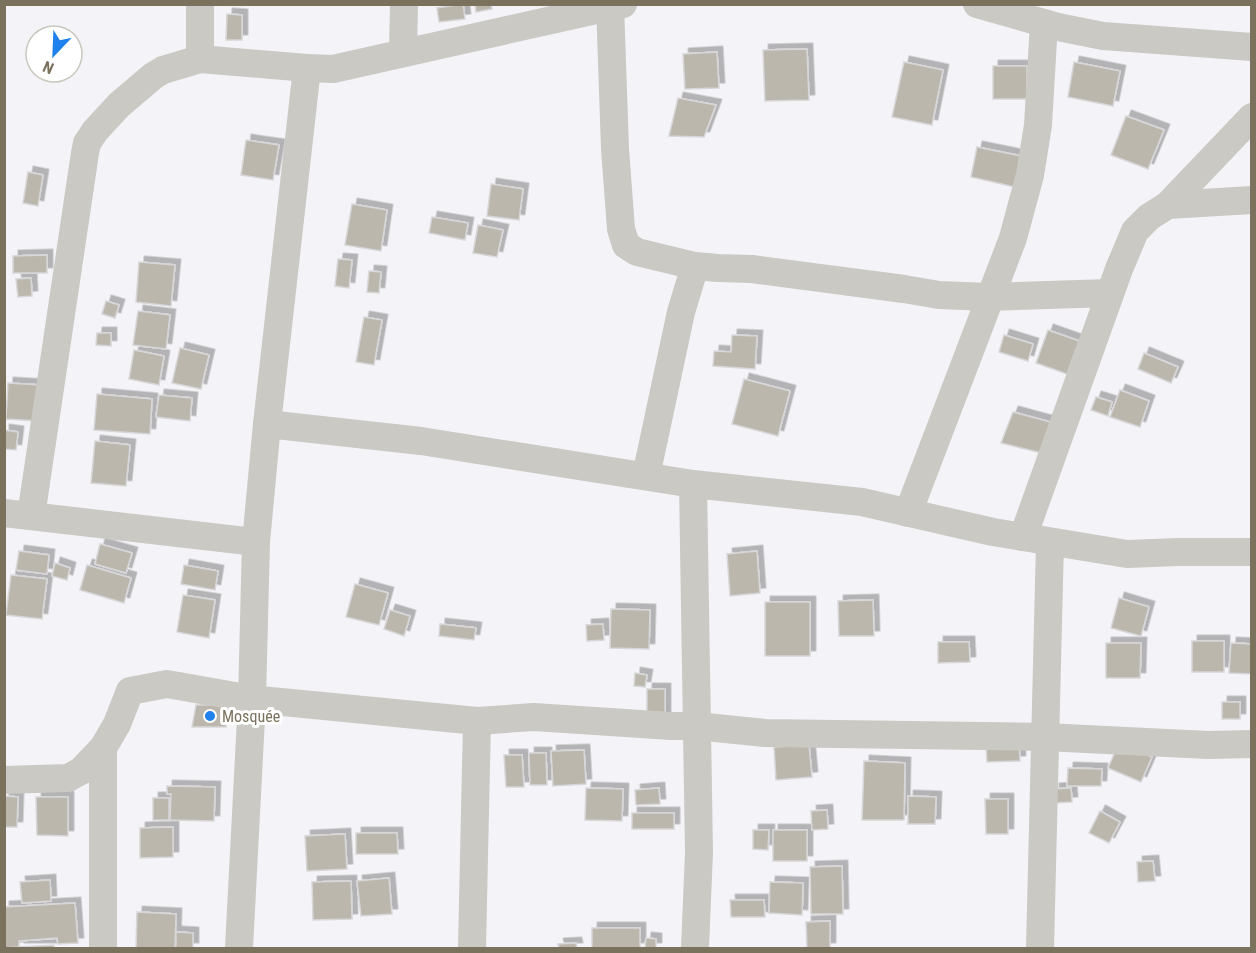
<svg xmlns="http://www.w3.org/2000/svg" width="1256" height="953" font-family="'Roboto Condensed',sans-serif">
	<defs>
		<filter id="shadow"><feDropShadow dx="5.5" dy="-5.5" stdDeviation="0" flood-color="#0004"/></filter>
	</defs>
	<rect width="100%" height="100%" fill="#f4f3f7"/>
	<g fill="#bbb7ad" stroke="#d7d6d8" stroke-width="1.5" filter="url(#shadow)">
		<path d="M 463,4 L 465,19 L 439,22 L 437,8 Z"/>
		<path d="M 475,4 L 491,4 L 492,9 L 476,12 Z"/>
		<path d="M 227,14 L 242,15 L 242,40 L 226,40 Z"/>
		<path d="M 807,49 L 809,100 L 765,101 L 763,50 Z"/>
		<path d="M 717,52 L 719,88 L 685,89 L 683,54 Z"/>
		<path d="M 904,62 L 943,70 L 932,125 L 892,117 Z"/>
		<path d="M 1074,62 L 1120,71 L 1113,106 L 1068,97 Z"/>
		<rect x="993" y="66" width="34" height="33"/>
		<path d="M 678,98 L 716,105 L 704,137 L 669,136 Z"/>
		<path d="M 1126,116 L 1164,130 L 1148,169 L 1111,155 Z"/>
		<path d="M 246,140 L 279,145 L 273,180 L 241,175 Z"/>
		<path d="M 977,147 L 1021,156 L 1015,187 L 971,177 Z"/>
		<path d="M 28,172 L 43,175 L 38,206 L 23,203 Z"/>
		<path d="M 491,184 L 523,189 L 519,220 L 487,216 Z"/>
		<path d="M 352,204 L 387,210 L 381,251 L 345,245 Z"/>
		<path d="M 432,217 L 468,223 L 465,240 L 429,233 Z"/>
		<path d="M 478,225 L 503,230 L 497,257 L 473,253 Z"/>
		<path d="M 47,255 L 47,273 L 13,273 L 13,256 Z"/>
		<path d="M 338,259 L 352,260 L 349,288 L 335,286 Z"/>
		<path d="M 139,262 L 175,265 L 171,306 L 136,302 Z"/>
		<path d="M 369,271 L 381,272 L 379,293 L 367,292 Z"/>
		<path d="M 31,278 L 32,296 L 18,297 L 16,279 Z"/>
		<path d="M 106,301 L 119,305 L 115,318 L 102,314 Z"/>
		<path d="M 138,311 L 170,315 L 166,349 L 133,345 Z"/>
		<path d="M 364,317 L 382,320 L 374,365 L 356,362 Z"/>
		<path d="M 1048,330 L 1079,341 L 1067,374 L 1036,363 Z"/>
		<path d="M 97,333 L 111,333 L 111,346 L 96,345 Z"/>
		<path d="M 732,335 L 757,336 L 755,369 L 713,366 L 714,351 L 731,352 Z"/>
		<path d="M 1004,335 L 1033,344 L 1028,361 L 999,352 Z"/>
		<path d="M 180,348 L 209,355 L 201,389 L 172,383 Z"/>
		<path d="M 134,350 L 164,356 L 159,385 L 129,379 Z"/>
		<path d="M 1144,353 L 1178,367 L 1171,383 L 1138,369 Z"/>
		<path d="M 744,379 L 790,391 L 778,436 L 732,424 Z"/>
		<path d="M 8,383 L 40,385 L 38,421 L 6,419 Z"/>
		<path d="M 1120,390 L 1149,401 L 1140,427 L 1110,417 Z"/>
		<path d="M 97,394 L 152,399 L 150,434 L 94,430 Z"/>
		<path d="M 159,395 L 192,398 L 190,421 L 156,417 Z"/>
		<path d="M 1096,397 L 1112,402 L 1108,416 L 1091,410 Z"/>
		<path d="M 1013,412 L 1054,423 L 1042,453 L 1001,443 Z"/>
		<path d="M 4,430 L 18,432 L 16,450 L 4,449 Z"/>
		<path d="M 95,441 L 130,445 L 126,486 L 91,483 Z"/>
		<path d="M 100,544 L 132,553 L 126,573 L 95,564 Z"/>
		<path d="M 19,551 L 49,555 L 47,574 L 16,570 Z"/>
		<path d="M 757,551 L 760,593 L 730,596 L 727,554 Z"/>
		<path d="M 55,563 L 70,568 L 67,580 L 52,576 Z"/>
		<path d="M 87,565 L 131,578 L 124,603 L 80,590 Z"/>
		<path d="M 184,565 L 218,571 L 215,590 L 181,584 Z"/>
		<path d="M 11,575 L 47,579 L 42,619 L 6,615 Z"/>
		<path d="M 355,584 L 388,593 L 379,625 L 346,617 Z"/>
		<path d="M 183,595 L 215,600 L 209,638 L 177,632 Z"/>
		<path d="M 1119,598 L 1149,607 L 1141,636 L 1111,628 Z"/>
		<path d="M 873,600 L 874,636 L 839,636 L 838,601 Z"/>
		<rect x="765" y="602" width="45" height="54"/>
		<path d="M 611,609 L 650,610 L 649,649 L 610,648 Z"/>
		<path d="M 390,610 L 410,616 L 404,636 L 384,629 Z"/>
		<path d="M 440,624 L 476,628 L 474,640 L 439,636 Z"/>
		<path d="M 603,624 L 604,640 L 587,641 L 586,625 Z"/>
		<rect x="1192" y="641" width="32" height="31"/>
		<path d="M 938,642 L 969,642 L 970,662 L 938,663 Z"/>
		<path d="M 1106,643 L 1141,643 L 1140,678 L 1106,678 Z"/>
		<path d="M 1231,643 L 1252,644 L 1252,674 L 1229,673 Z"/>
		<path d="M 635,673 L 647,675 L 645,687 L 634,686 Z"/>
		<path d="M 647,689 L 665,689 L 665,720 L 647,719 Z"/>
		<rect x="1222" y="702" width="18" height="17"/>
		<path d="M 196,705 L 226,705 L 226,727 L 192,727 Z"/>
		<path d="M 1019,742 L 1020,761 L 987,762 L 986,744 Z"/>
		<path d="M 1119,743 L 1152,757 L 1141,782 L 1108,768 Z"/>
		<path d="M 809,745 L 812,777 L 776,780 L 774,747 Z"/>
		<path d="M 584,750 L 586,784 L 553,786 L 551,751 Z"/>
		<path d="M 529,753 L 546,753 L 547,785 L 530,785 Z"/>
		<path d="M 504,755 L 522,755 L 524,787 L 506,787 Z"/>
		<path d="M 864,761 L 905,763 L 904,820 L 862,820 Z"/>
		<path d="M 1068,768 L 1102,769 L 1101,786 L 1067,786 Z"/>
		<path d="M 167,786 L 215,787 L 214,821 L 170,820 L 171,794 L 167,794 Z"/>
		<path d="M 586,788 L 623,789 L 622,821 L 585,820 Z"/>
		<path d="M 659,788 L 660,804 L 636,805 L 635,790 Z"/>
		<path d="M 1071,788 L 1072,802 L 1054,803 L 1054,789 Z"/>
		<path d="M 4,796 L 18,797 L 17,827 L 4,827 Z"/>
		<path d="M 908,796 L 936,797 L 935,824 L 908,824 Z"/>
		<path d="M 36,797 L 68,797 L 68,836 L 37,835 Z"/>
		<rect x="153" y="798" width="16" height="22"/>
		<path d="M 985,799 L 1008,799 L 1008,834 L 986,834 Z"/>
		<path d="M 827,810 L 828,829 L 812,830 L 811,811 Z"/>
		<path d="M 1100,811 L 1120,822 L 1109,843 L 1089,833 Z"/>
		<rect x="632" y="813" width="42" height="16"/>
		<path d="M 173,827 L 173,857 L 140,858 L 140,828 Z"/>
		<path d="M 753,830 L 769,830 L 768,850 L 753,849 Z"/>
		<rect x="773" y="830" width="34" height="31"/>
		<path d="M 356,833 L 397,833 L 398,854 L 356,854 Z"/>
		<path d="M 345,834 L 347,869 L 307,871 L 305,836 Z"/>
		<path d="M 1153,861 L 1155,881 L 1138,882 L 1137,862 Z"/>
		<path d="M 842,866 L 843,914 L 811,914 L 810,867 Z"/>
		<path d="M 389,878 L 392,914 L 361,916 L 357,881 Z"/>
		<path d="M 50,880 L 51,901 L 22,903 L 20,882 Z"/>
		<path d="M 351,881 L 352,919 L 313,920 L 312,882 Z"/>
		<path d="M 770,882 L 803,883 L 802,915 L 769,913 Z"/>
		<path d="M 730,900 L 764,900 L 765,917 L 731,917 Z"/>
		<path d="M 75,903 L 78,943 L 58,944 L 57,938 L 19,941 L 19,947 L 4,948 L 4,907 Z"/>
		<path d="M 137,912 L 176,914 L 175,948 L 136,948 Z"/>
		<path d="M 830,921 L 830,948 L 807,948 L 806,922 Z"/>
		<rect x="592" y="928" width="48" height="20"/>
		<path d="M 176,932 L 193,933 L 193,948 L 176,948 Z"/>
		<path d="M 646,938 L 656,939 L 656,948 L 645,948 Z"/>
		<path d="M 576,943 L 577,948 L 559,948 L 558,944 Z"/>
		<path d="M 54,945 L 54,948 L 19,948 L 19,947 Z"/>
	</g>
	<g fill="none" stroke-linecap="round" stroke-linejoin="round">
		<g stroke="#cbc9c4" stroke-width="28">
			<path d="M 610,4 L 615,149 L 621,229 L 626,245 L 637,252 L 695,266"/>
			<path d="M 977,4 L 1058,27 L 1103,36 L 1252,47"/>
			<path d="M 403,52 L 404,4"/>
			<path d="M 200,59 L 200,4"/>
			<path d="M 1168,205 L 1252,117"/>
			<path d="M 267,424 L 307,68"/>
			<path d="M 646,476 L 681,312 L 695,266 L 718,268 L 752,269 L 904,289 L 939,295 L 989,297 L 1110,293"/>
			<path d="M 693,484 L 699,852 L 695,948"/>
			<path d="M 4,513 L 256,542"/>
			<path d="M 908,513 L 1013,238 L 1030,175 L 1038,125 L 1044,23"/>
			<path d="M 31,516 L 85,153 L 87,143 L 95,131 L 119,105 L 153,76 L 163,70 L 200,59 L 307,68 L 333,69 L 623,4"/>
			<path d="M 1023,537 L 1119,269 L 1135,231 L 1149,217 L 1168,205 L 1252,200"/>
			<path d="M 103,748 L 103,948"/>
			<path d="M 4,780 L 68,778 L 81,771 L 103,748 L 117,724 L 130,691 L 167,684 L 252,699 L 477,721 L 534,717 L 671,726 L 696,726 L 765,733 L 1045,737 L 1208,745 L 1252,744"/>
			<path d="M 239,948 L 252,699 L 256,542 L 267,424 L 421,441 L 693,484 L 862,502 L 993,532 L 1127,554 L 1178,552 L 1252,552"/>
			<path d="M 472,948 L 477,721"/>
			<path d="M 1040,948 L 1050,542"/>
		</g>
	</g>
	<circle fill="#1f81eb" stroke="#fff" stroke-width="2" cx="210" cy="716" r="6"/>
	<g text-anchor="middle" stroke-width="6" stroke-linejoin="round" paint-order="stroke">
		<g font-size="16" fill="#7a725c" stroke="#fff" text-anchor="start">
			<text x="222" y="722">Mosquée</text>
		</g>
	</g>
	<rect width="1256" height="953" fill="none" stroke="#7a725c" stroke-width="12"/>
	<g transform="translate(54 54) rotate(203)"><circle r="28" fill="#ffffff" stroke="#cac7be" stroke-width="1.5"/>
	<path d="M0-4.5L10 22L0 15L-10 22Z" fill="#1f81eb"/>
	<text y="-9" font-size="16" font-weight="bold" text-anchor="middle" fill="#7a725c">N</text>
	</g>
</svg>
